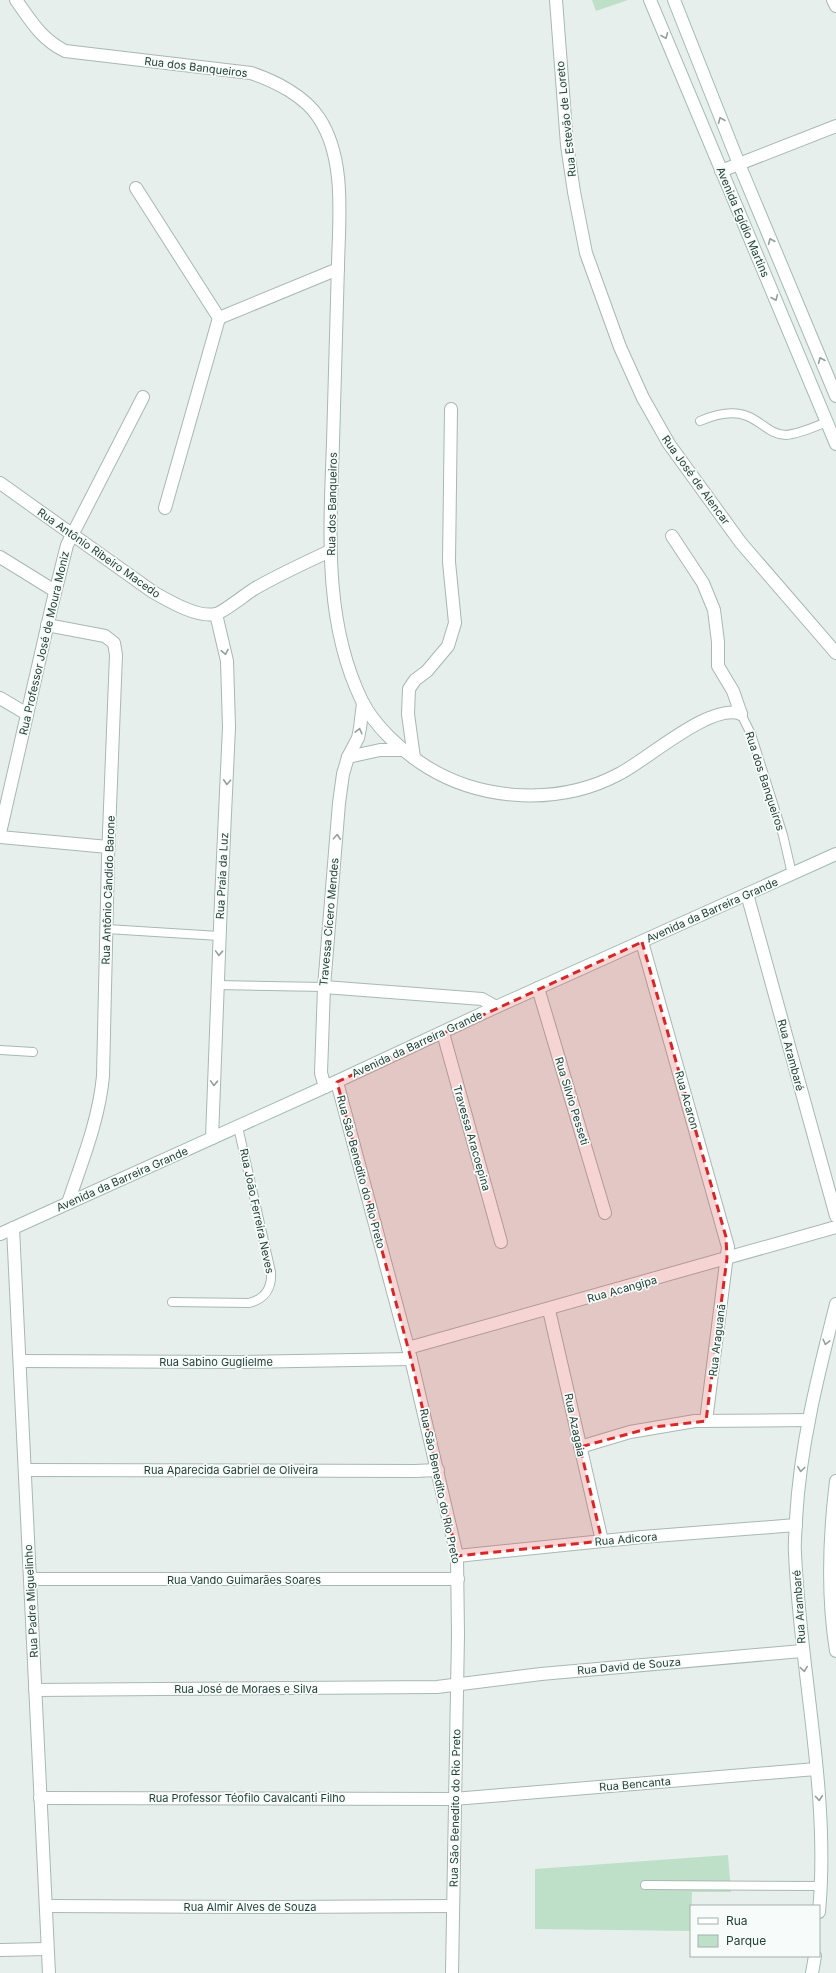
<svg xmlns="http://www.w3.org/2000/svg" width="836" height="1973" font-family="Inter,sans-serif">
	<rect width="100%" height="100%" fill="#e6efeb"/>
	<g fill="#bfe0c8">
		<path d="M 592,0 L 628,0 L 596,11 Z"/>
		<path d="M 728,1855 L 731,1892 L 692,1892 L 691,1931 L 535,1929 L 535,1869 Z"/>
	</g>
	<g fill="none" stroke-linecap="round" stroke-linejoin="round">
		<g stroke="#a8b8b2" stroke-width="10">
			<g id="service">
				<path d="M 700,421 C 714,415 732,410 747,416 C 761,421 770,435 786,435 C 799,434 814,427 827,422"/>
				<path d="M 741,714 L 751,734 L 783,835 L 792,874"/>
				<path d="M 107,929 L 219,936"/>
				<path d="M 218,985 L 324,987"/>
				<path d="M 0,1050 L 33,1052"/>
				<path d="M 172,1302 L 249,1303 C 265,1299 272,1288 271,1272 L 238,1127"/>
				<path d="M 645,1885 L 821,1886"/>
			</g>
		</g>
		<g stroke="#a8b8b2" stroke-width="14">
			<g id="minor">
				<path d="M 16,0 C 31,21 41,39 65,51 L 251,73 C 275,81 305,96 319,118 C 346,159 339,218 338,265 C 336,324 335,384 333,443 C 330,529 323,621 362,701 C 375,727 403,752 427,767 C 484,802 561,805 619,774 C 647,760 711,702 741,714"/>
				<path d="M 556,0 L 567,145 L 574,192 L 586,253 L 620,347 L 643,398 L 669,444 L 741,543 L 836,653"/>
				<path d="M 833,0 L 836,6"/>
				<path d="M 721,171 L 836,126"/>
				<path d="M 136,188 L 219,318 L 165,508"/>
				<path d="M 219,318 L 338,269"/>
				<path d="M 0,483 L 153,592 C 169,601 197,618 216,614 C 222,613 246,594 254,589 C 278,575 304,563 330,551"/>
				<path d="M 672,536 L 703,583 L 714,610 L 718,642 L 718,666 L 733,691 L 741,714"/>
				<path d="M 0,557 L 55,591"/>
				<path d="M 47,625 L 105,636 L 114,643 L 116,655 L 108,858 L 103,1076 C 99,1120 82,1161 68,1203"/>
				<path d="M 0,698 L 27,714"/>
				<path d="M 348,757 L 380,750 L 401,750"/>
				<path d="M 414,758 L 408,714 L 409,689 L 415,680 L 427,671 L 448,646 L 455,623 L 449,562 L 451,409"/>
				<path d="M 0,833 L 53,601 L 67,545 L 143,397"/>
				<path d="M 0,837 L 108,847"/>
				<path d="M 747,894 L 836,1216"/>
				<path d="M 642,942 L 728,1247 L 706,1421"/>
				<path d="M 324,987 L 482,999 L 496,1007"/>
				<path d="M 538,988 L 605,1213"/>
				<path d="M 443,1033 L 501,1242"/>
				<path d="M 337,1082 L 411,1359 L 457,1556 L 458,1635 L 452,1973"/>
				<path d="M 325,1087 L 321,1073 L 324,987 L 339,803 L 343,774 L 348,757 L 358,738 L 360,728 L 363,703"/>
				<path d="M 212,1138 L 221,901 L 229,727 L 227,661 L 216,614"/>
				<path d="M 13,1228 L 49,1973"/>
				<path d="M 549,1310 L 602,1541"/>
				<path d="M 408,1348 L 836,1227"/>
				<path d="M 20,1361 L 241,1362 L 411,1359"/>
				<path d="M 580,1447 L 630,1432 L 695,1421 L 809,1420"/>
				<path d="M 25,1470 L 415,1471 L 438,1470"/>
				<path d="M 457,1556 L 642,1537 L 796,1525"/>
				<path d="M 30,1579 L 458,1579"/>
				<path d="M 35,1690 L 437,1687 L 541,1674 L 802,1651"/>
				<path d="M 40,1798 L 454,1799 L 816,1769"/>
				<path d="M 46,1906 L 280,1907 L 453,1906"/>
				<path d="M 0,1950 L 47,1949"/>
			</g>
		</g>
		<g stroke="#a4bbb3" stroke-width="14">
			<g id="secondary">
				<path d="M 650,0 L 836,444"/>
				<path d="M 674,0 L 739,164 L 836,396"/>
				<path d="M 0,1234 L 325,1087 L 496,1007 L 836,854"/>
				<path d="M 836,1481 C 829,1538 827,1595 836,1651"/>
				<path d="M 819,1912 C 830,1792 800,1673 795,1553 C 794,1542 796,1530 796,1519 C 800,1446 818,1375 836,1304"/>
				<path d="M 812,1973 L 815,1956"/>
			</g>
		</g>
		<use href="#service" stroke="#fff" stroke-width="8"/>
		<use href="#minor" stroke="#fff" stroke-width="12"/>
		<use href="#secondary" stroke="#fff" stroke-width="12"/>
	</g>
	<defs><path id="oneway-chevron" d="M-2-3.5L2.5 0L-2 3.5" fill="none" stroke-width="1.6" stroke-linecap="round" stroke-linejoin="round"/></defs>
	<g stroke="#92a09c">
		<use href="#oneway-chevron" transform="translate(665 36) rotate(68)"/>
		<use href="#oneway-chevron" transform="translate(721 120) rotate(-112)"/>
		<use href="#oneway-chevron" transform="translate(771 241) rotate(-113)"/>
		<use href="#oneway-chevron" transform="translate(775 298) rotate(67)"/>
		<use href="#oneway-chevron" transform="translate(821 360) rotate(-113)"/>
		<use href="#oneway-chevron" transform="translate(225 652) rotate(79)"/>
		<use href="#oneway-chevron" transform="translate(359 731) rotate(-76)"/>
		<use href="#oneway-chevron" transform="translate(227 782) rotate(93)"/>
		<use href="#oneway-chevron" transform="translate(337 837) rotate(-85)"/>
		<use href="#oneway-chevron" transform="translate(219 953) rotate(92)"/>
		<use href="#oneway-chevron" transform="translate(214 1083) rotate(92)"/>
		<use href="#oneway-chevron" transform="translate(826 1342) rotate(104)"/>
		<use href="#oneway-chevron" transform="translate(801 1469) rotate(97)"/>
		<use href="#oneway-chevron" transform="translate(804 1669) rotate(82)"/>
		<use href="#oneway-chevron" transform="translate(819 1798) rotate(85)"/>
	</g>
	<path fill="#d62828" fill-opacity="0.2" stroke="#d62828" stroke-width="3" stroke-dasharray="8 5" stroke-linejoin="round" d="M 642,942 L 726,1237 L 727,1258 L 706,1421 L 654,1427 L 580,1447 L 602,1541 L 457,1556 L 411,1359 L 337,1082 Z"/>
	<g text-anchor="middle" stroke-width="3.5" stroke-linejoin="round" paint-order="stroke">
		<g font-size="11" fill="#24423a" stroke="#f7fbf9">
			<text transform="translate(196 67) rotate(7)" y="4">Rua dos Banqueiros</text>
			<text transform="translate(566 119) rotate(-96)" y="4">Rua Estevão de Loreto</text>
			<text transform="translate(743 222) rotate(67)" y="4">Avenida Egídio Martins</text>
			<text transform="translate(696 480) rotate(54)" y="4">Rua José de Alencar</text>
			<text transform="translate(332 504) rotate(-89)" y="4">Rua dos Banqueiros</text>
			<text transform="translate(99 553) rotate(35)" y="4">Rua Antônio Ribeiro Macedo</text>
			<text transform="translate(44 643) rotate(-77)" y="4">Rua Professor José de Moura Moniz</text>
			<text transform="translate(765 781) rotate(72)" y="4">Rua dos Banqueiros</text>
			<text transform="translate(222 876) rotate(-87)" y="4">Rua Praia da Luz</text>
			<text transform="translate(108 890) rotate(-88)" y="4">Rua Antônio Cândido Barone</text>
			<text transform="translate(712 910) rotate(-24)" y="4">Avenida da Barreira Grande</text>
			<text transform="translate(329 922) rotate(-85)" y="4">Travessa Cícero Mendes</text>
			<text transform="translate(417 1044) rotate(-25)" y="4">Avenida da Barreira Grande</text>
			<text transform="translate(791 1055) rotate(75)" y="4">Rua Arambaré</text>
			<text transform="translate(687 1100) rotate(74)" y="4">Rua Acaron</text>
			<text transform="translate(572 1101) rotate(73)" y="4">Rua Silvio Pesseti</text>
			<text transform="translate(472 1138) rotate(74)" y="4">Travessa Aracoepina</text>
			<text transform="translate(361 1172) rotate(75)" y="4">Rua São Benedito do Rio Preto</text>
			<text transform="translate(122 1179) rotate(-24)" y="4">Avenida da Barreira Grande</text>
			<text transform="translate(257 1211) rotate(78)" y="4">Rua João Ferreira Neves</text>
			<text transform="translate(622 1289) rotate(-16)" y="4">Rua Acangipa</text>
			<text transform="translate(717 1340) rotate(-83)" y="4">Rua Araguanã</text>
			<text x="216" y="1366">Rua Sabino Guglielme</text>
			<text transform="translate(575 1425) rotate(78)" y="4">Rua Azagaia</text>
			<text x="231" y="1474">Rua Aparecida Gabriel de Oliveira</text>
			<text transform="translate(440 1486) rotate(78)" y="4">Rua São Benedito do Rio Preto</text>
			<text transform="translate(626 1539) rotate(-5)" y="4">Rua Adicora</text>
			<text x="244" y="1584">Rua Vando Guimarães Soares</text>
			<text transform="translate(31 1601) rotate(-93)" y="4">Rua Padre Miguelinho</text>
			<text transform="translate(799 1607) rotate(-94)" y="4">Rua Arambaré</text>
			<text transform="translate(629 1666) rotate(-5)" y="4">Rua David de Souza</text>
			<text x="246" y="1693">Rua José de Moraes e Silva</text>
			<text transform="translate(635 1784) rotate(-5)" y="4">Rua Bencanta</text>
			<text x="247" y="1802">Rua Professor Téofilo Cavalcanti Filho</text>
			<text transform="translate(455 1808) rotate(-89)" y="4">Rua São Benedito do Rio Preto</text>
			<text x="250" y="1911">Rua Almir Alves de Souza</text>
		</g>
	</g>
	<rect x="690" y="1905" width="130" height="52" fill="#f7fbf9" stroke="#a3b1ad"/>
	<rect x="698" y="1918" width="20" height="6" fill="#ffffff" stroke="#a3b1ad"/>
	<text x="726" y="1925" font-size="12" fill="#24423a">Rua</text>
	<rect x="698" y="1935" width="20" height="12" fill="#bfe0c8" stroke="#a3b1ad"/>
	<text x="726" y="1945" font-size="12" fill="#24423a">Parque</text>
</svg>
